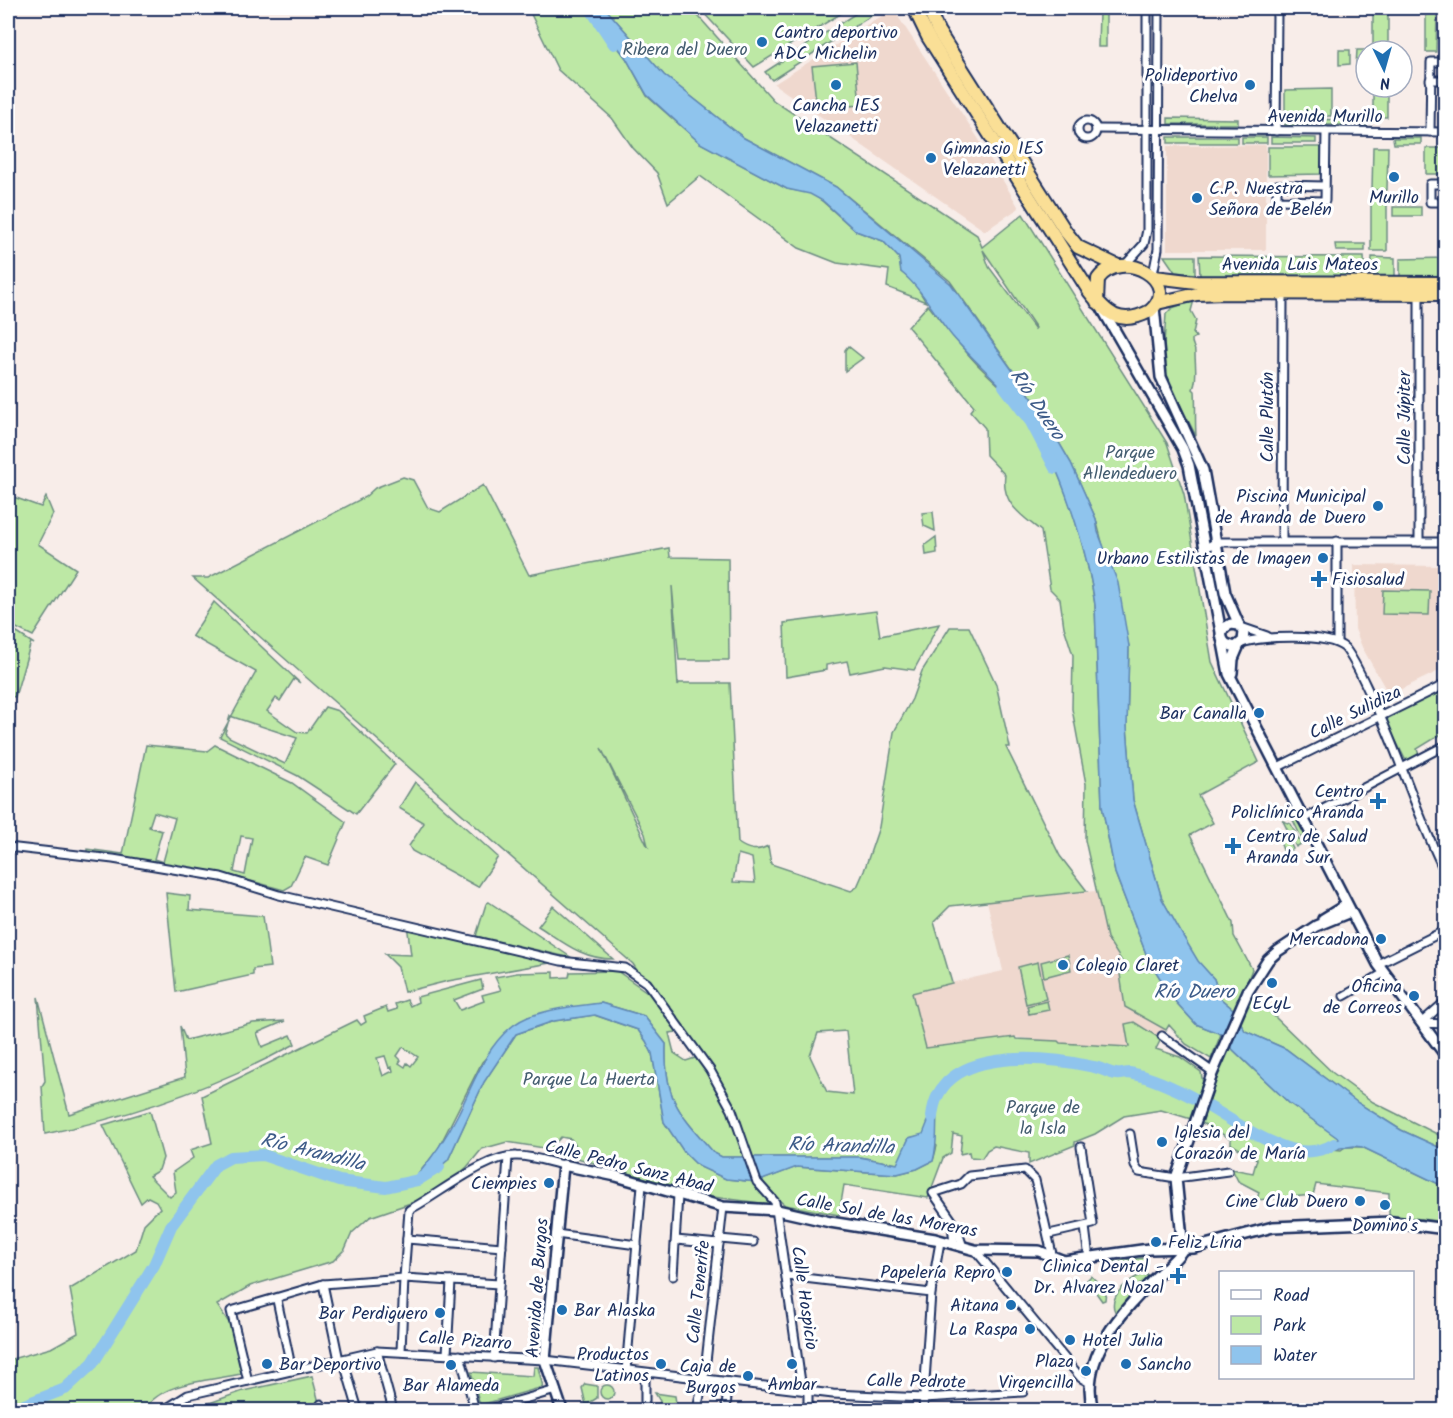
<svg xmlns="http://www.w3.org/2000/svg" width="1453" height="1418" font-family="Kalam,sans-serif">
	<rect width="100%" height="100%" fill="#f8ede9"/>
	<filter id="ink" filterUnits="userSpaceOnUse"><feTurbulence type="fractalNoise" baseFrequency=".0167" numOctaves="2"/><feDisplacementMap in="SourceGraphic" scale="12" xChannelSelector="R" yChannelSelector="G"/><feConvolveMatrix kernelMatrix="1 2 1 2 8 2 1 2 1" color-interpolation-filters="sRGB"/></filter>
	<g filter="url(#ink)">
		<g fill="#efd8ce">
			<path d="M 893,9 L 978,138 L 1019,208 L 985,231 L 774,84 Z"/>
			<path d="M 1266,145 L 1266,250 L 1167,250 L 1167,146 Z"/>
			<path d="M 1354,565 L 1445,566 L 1445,668 L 1389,695 L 1362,647 L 1355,629 Z"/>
			<path d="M 1096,891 L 1107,938 L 1138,989 L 1168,1024 L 1156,1049 L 1060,1043 L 1015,1037 L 926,1049 L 912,992 L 1003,971 L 987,901 Z"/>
		</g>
		<g fill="#bde8a5" stroke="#6c8c82" stroke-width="1.5" fill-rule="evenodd">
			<path d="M 528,8 L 584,8 L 593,13 L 626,58 L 647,96 L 700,143 L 787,189 L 810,193 L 822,201 L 856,231 L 883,241 L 899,258 L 901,272 L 914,282 L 926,302 L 887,287 L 889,270 L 837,263 L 799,248 L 700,176 L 668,203 L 657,173 L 633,148 L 612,118 L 558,70 Z"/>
			<path d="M 605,8 L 691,8 L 774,101 L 977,235 L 982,247 L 1023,214 L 1167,443 L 1184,494 L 1212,662 L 1259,762 L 1198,795 L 1213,823 L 1190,835 L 1233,923 L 1234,936 L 1252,969 L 1245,988 L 1333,1073 L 1373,1102 L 1445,1138 L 1445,1150 L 1401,1130 L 1358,1103 L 1286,1049 L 1245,1031 L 1234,1010 L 1220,998 L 1214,979 L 1198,962 L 1183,936 L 1162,899 L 1133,800 L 1127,727 L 1129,646 L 1096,519 L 1071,463 L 1037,405 L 950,281 L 836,187 L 744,138 L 664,75 ZM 983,250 L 1036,328 L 1035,329 L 989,267 Z"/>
			<path d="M 699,8 L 850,8 L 754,67 Z"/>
			<path d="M 864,8 L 875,8 L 877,12 L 772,80 L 765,72 Z"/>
			<path d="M 1099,13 L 1106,14 L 1106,47 L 1098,47 Z"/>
			<rect x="1373" y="13" width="15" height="35"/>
			<path d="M 1426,13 L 1437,13 L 1436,52 L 1426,52 Z"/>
			<path d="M 1339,50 L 1350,50 L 1350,64 L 1339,65 Z"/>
			<path d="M 1357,50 L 1367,50 L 1366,65 L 1356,65 Z"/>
			<path d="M 856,62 L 860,105 L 817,109 L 812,66 Z"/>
			<rect x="1373" y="87" width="14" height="30"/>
			<path d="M 1331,89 L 1331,116 L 1285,116 L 1285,90 Z"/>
			<path d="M 1168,118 L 1238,119 L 1238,124 L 1168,124 Z"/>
			<path d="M 1285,119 L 1367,120 L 1367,125 L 1319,125 L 1318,121 L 1314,121 L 1314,125 L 1285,125 Z"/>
			<rect x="1168" y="137" width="70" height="6"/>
			<rect x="1242" y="137" width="25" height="6"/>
			<path d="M 1271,137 L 1316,138 L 1316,143 L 1271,143 Z"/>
			<path d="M 1393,138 L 1421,138 L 1421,144 L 1394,144 Z"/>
			<path d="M 1268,147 L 1321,147 L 1322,174 L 1268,175 Z"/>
			<path d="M 1373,147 L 1388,147 L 1387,190 L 1372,190 Z"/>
			<rect x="1426" y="148" width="19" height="26"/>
			<path d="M 1371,199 L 1387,200 L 1387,251 L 1371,251 Z"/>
			<rect x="1393" y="207" width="28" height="9"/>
			<path d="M 1335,244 L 1365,244 L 1365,251 L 1336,251 Z"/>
			<path d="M 1164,256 L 1195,256 L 1195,274 L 1175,272 Z"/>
			<path d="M 1199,256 L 1364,257 L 1365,277 L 1200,276 Z"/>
			<path d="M 1372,257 L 1395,258 L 1395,277 L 1371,276 Z"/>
			<path d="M 1445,258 L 1445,277 L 1400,277 L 1400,259 Z"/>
			<path d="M 1194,300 L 1191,311 L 1196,320 L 1193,333 L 1196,337 L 1192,339 C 1191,346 1196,347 1195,354 C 1195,364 1198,378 1193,389 L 1195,391 C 1196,406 1195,420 1196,436 L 1166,377 L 1163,359 L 1166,314 L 1172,308 Z"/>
			<path d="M 928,305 C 945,326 961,348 981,368 C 998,385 1017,400 1031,421 C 1062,468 1087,549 1095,605 L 1102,806 L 1115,873 L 1148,959 L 1173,999 L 1196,1024 L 1221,1034 L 1211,1059 L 1186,1044 L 1169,1025 L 1166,1030 L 1125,1007 L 1120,974 L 1128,971 L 1107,938 L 1085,840 L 1086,784 L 1072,709 L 1073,655 L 1064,627 L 1060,599 L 1050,589 L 1041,531 C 1021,515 1001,503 1005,475 L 986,455 L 985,428 L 970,411 L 974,406 L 908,327 Z"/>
			<path d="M 848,346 L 863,358 L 845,371 L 845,350 Z"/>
			<path d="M 403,477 L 413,480 L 428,508 L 440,512 L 483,485 L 529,575 L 669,548 L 670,557 L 728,558 L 729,660 L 679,660 L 672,586 L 678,686 L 679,683 L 730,683 L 738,843 C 748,850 757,852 768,846 L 771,864 L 851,891 L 857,887 L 864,871 L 879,827 L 894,732 L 912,699 L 922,671 L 950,627 L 969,627 L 996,684 L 1010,747 L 1006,747 L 1060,856 L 1087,891 L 950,906 L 934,922 L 952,983 L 912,993 L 926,1048 L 1015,1037 L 1016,1039 L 1058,1041 L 1060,1043 L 1129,1047 L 1125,1024 L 1134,1022 L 1161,1039 L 1156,1049 L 1180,1057 L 1201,1072 L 1203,1084 L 1191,1119 L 1161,1110 L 1124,1116 L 1095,1134 L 1075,1142 L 1075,1145 L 1029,1164 L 1029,1153 L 994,1146 L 987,1150 L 982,1158 L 970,1157 L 969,1152 L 960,1154 L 962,1136 L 953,1134 L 951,1153 L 943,1158 L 928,1198 L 844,1185 L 839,1215 L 785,1205 L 757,1182 L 756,1188 L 768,1199 L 769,1204 L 705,1196 L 577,1158 L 578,1149 L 571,1139 L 561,1137 L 550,1149 L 507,1142 L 482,1149 L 467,1167 L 437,1194 L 370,1217 L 352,1233 L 345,1249 L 333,1261 L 250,1286 L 217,1305 L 236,1333 L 241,1374 C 209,1381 162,1381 144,1410 L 8,1410 L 8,1360 L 51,1348 L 78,1333 L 70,1289 L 136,1250 L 144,1224 L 160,1208 L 156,1201 L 148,1197 L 141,1203 L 103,1125 L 150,1111 L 163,1158 L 159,1170 L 149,1176 L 170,1197 L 176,1192 L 173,1172 L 193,1158 L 190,1150 L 212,1143 L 202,1096 L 357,1020 L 361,1025 L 366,1022 L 364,1016 L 386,1007 L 388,1012 L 397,1009 L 395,1004 L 407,1000 L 410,1006 L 418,1002 L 417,997 L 481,980 L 483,989 L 454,1000 L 460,1010 L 484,1001 L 482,995 L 501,990 L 495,977 L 517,973 L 554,972 L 554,978 L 569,977 L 570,972 L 617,971 L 650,994 L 668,1018 L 633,964 L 193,578 L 208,578 L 365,497 L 375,488 ZM 601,748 L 645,834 L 648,846 L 647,845 ZM 738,854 L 752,858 L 755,883 L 733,882 ZM 601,1003 L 644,1016 L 666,1044 C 664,1100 679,1113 714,1153 L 722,1157 L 859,1157 L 898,1164 L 909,1138 L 923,1135 L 937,1146 L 933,1161 L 917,1169 L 897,1174 L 796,1167 L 757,1182 L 726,1179 L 698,1166 L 684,1152 L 664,1122 L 652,1053 L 646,1041 L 638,1030 L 594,1015 L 554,1021 L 516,1034 L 484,1082 L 448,1160 L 416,1177 L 438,1149 L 482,1062 L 528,1017 ZM 846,1031 L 853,1095 L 827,1092 L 810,1056 L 818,1033 ZM 677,1032 L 696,1057 L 695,1058 L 686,1061 L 674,1053 L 669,1033 ZM 403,1047 L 418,1057 L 411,1066 L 407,1063 L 405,1067 L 399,1063 L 401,1060 L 397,1056 ZM 385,1056 L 389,1068 L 392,1067 L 393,1071 L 383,1076 L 377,1058 Z"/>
			<path d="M 8,495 L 41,507 L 46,497 L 53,514 L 38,544 L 76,569 L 33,636 L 8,624 Z"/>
			<path d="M 933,512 L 935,531 L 924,526 L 922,513 Z"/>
			<path d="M 936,537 L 937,553 L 926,555 L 925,545 Z"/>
			<path d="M 1383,590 L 1430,591 L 1429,615 L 1382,614 Z"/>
			<path d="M 214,602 L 300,683 L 294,679 L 280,701 L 276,698 L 267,711 L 297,732 L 307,733 L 325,707 L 338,711 L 395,764 L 356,814 L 298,776 L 220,737 L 256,672 L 192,636 ZM 230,716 L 297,738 L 285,764 L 229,737 L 225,733 Z"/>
			<path d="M 876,611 L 880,636 L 939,624 L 914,670 L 885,666 L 850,673 L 847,661 L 826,665 L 826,670 L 786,677 L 784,623 Z"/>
			<path d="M 8,627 L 34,644 L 31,642 L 15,697 L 8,696 Z"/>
			<path d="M 1445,688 L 1445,732 L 1417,749 L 1419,755 L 1411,760 L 1405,759 L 1387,723 L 1388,717 Z"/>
			<path d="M 146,745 L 207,751 L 215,745 L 292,783 L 346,822 L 328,865 L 305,857 L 291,886 L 284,890 L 222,873 L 87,853 L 87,849 L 123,854 ZM 154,812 L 175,818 L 163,862 L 154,859 L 162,831 L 149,827 ZM 241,836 L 252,838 L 245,875 L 234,872 Z"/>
			<path d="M 415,782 L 498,857 L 478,887 L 412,851 L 409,846 L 424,823 L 399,808 Z"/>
			<path d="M 1295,812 L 1307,836 L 1302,839 L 1290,814 Z"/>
			<path d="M 1283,821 L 1291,824 L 1301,844 L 1296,847 Z"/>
			<path d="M 1285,833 L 1293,849 L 1284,853 L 1278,836 Z"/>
			<path d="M 166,893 L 190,896 L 189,910 L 263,916 L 270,967 L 253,969 L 253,975 L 176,992 Z"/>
			<path d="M 489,902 L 572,958 L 476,936 L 486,904 Z"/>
			<path d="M 553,906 L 613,959 C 582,959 563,942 538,926 Z"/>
			<path d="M 407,924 L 561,961 L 448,981 L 404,992 L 398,967 L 385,954 L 411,955 Z"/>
			<path d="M 1068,955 L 1071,970 L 1044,977 L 1041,962 Z"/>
			<path d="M 1038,962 L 1046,999 L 1026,1004 L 1018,967 Z"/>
			<path d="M 38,997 L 69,1114 L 185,1077 L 180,1026 L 186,1040 L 253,1023 L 285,1021 L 257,1033 L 262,1047 L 291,1035 L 295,1044 C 216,1087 133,1116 45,1134 L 42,1086 L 45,1081 Z"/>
			<path d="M 1047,1001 L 1049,1010 L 1029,1014 L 1027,1006 Z"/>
			<path d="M 1230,1047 L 1289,1103 L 1340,1139 L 1322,1148 L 1341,1150 L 1345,1147 L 1362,1147 L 1445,1187 L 1445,1222 L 1389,1215 L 1389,1193 L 1316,1184 L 1313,1195 L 1257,1200 L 1259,1192 L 1238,1181 L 1232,1169 L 1253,1173 L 1257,1159 L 1231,1144 L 1231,1139 L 1202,1123 L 1219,1071 Z"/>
			<path d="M 1141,1258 L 1147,1259 L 1148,1264 L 1139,1275 L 1130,1274 L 1115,1262 Z"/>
			<path d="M 1141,1275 L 1150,1275 L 1116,1313 C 1106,1298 1128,1280 1141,1275 Z"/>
			<path d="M 1091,1276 L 1106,1290 L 1105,1300 L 1102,1301 L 1087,1280 Z"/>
			<path d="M 534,1367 L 538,1367 L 543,1387 L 480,1405 L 471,1372 L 533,1376 Z"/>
			<path d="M 312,1376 L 321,1410 L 190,1410 L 243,1391 Z"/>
			<path d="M 585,1384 L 597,1386 L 597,1398 L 586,1405 L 582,1388 Z"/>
			<circle cx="607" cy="1392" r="7"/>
			<path d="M 655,1393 L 675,1396 L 676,1403 L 657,1409 L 660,1401 Z"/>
		</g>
		<g fill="#8fc4ed" stroke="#6188b4" stroke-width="1.5">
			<path d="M 583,8 L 605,8 L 664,75 L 744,138 L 836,187 L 951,284 L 1037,405 L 1071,463 L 1096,519 L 1098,532 L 1118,583 L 1129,646 L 1127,727 L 1133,800 L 1162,899 L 1183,936 L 1198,961 L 1214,979 L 1220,998 L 1234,1010 L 1245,1031 L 1286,1049 L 1358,1103 L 1401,1130 L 1445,1150 L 1445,1187 L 1362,1147 L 1354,1146 L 1321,1151 L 1339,1139 L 1289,1103 L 1226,1043 L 1221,1034 L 1196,1024 L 1173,999 L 1148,959 L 1115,873 L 1102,806 L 1095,605 C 1088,552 1060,464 1030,420 C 1008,389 977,365 952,336 C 935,315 922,289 901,272 L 899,258 L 883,241 L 856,231 L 823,201 L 810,194 L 787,189 L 700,143 L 647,95 L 626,58 L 595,16 Z"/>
			<path d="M 601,1003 L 644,1016 L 666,1044 C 664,1100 679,1113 714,1153 L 722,1157 L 859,1157 L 897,1164 L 909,1138 L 923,1134 L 938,1096 C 935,1117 939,1140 933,1161 L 917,1169 L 897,1174 L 797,1167 L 757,1182 L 726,1179 L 698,1166 L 684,1152 L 664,1122 L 652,1053 L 646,1041 L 638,1030 L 595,1015 L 554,1021 L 516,1034 L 484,1082 L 448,1160 L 433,1173 L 418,1180 L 416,1177 C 432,1158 446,1138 457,1116 C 475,1082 489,1033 528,1017 C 551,1008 577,1006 601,1003 Z"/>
		</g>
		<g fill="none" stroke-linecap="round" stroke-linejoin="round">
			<g stroke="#8fc4ed" stroke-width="12">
				<path d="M 590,8 L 614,44"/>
				<path d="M 1004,386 L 1031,422 L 1055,468"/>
				<path d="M 932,1117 C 938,1045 1044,1056 1094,1067 C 1101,1068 1108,1073 1116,1074 C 1120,1075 1125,1073 1129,1073 C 1143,1075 1160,1082 1173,1088 C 1214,1105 1247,1136 1290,1149 C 1305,1153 1321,1152 1334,1144"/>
				<path d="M 11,1410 L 65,1389 L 93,1363 L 154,1265 L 171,1226 L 216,1165 L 231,1157 L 263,1155 L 339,1181 L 386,1187 L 418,1180 L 439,1167"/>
			</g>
			<g stroke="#1b2f5e" stroke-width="11">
				<g id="minor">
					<path d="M 1430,80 L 1446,80"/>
					<circle cx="1087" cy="130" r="9"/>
					<path d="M 1096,129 L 1446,132"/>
					<path d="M 1276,131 L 1277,13"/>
					<path d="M 1430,132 L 1431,62 L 1446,62"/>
					<path d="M 1446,184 L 1430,184 L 1430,202 L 1446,202"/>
					<path d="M 1325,186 L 1277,185 L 1277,200 L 1325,201 L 1326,131"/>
					<path d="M 1124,266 L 1144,244 L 1147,230 L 1147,8"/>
					<path d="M 1153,274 L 1158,249 L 1159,8"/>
					<path d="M 1419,294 L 1419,542"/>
					<path d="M 1282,541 L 1283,293"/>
					<path d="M 1337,541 L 1337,642"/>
					<path d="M 1206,548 L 1216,542 L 1446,542"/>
					<path d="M 1241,627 L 1267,636"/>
					<path d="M 1242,643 C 1263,636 1328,633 1345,648 C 1355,661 1362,677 1369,692 C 1399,751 1416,815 1446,874"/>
					<path d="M 1278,767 L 1446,684"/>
					<path d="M 1302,820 L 1446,745"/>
					<path d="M 8,847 L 113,859 L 221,877 L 279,895 L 561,961 L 625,968 L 647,983 L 710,1070 L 732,1110 L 757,1182 L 775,1202 L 802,1389"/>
					<path d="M 1378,964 L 1446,930"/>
					<path d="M 1344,996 L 1384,973"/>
					<path d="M 1421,1023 L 1446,1001"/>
					<path d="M 1421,1023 L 1446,1024"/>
					<path d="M 1162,1036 L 1213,1072"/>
					<path d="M 1130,1134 L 1135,1166 L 1139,1172 L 1176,1178 L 1228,1171"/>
					<path d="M 952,1223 L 954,1245"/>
					<path d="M 1085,1227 L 1089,1259"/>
					<path d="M 556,1234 L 637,1245"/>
					<path d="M 1049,1234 L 1093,1224 L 1081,1147"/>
					<path d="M 407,1239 L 502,1247"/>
					<path d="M 720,1239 L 753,1242"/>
					<path d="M 676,1240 L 719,1244"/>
					<path d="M 963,1247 L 956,1226 L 933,1193 L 961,1184 L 969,1176 L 1025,1170 L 1035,1180 L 1052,1254"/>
					<path d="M 975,1250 L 1081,1378 L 1090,1383"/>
					<path d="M 673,1276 L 678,1195"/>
					<path d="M 787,1276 L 931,1293"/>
					<path d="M 323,1284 L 339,1360"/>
					<path d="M 277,1300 L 292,1371"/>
					<path d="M 377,1351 L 393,1410"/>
					<path d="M 401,1351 L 404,1278 L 499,1284"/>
					<path d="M 447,1354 L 451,1281"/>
					<path d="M 460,1355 L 475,1410"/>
					<path d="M 494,1358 L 508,1157"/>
					<path d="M 343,1359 L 358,1410"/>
					<path d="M 626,1371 L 642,1185"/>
					<path d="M 248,1381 L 231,1311 L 323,1284 L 404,1278 L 409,1210 C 438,1195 487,1154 517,1156 C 533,1156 549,1162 563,1165"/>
					<path d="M 321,1404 L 323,1410"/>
					<path d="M 164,1410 L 188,1395 L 377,1351 L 545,1360 L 833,1394 L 924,1398 L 1023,1392"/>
					<path d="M 486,1410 L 556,1390"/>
					<path d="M 645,1410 L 645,1373"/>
					<path d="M 697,1410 L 705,1371 L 723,1207"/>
					<path d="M 726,1410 L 728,1382"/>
					<path d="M 808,1410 L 808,1391"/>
					<path d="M 923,1410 L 931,1293 L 940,1242"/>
				</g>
			</g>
			<g stroke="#1b2f5e" stroke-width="14">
				<g id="tertiary">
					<path d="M 1154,307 L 1161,377 L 1203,470 L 1225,593 L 1239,625"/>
					<path d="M 1103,310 L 1183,449 L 1189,465 L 1229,674 L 1378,964 L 1446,1056"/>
					<path d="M 1221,635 L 1224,628 L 1231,624 L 1239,625 L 1244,632 L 1243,641 L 1235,647 L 1226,644 L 1222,639"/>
					<path d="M 1232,673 L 1233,659 L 1239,645"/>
					<path d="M 1323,919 L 1346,905"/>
					<path d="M 1183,1249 L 1176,1178 L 1212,1074 L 1248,991 L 1268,960 L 1278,951 L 1316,926 L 1350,912"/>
					<path d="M 562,1410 L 545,1360 L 563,1165 L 616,1176 L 723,1207 L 777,1210 L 830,1222 L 935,1239 L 975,1250 L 1039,1251 L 1064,1261 L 1149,1249 L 1194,1248 L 1273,1227 L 1392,1222 L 1446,1229"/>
					<path d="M 1093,1410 C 1078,1357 1123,1311 1157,1276 C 1166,1267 1176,1260 1183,1249"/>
				</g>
			</g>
			<g stroke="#1b2f5e" stroke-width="16">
				<g id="trunk">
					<path d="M 914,8 L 928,37 L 1089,291 C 1107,314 1120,327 1150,311 C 1184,282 1122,246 1098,279 L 1097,302"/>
					<path d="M 928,8 L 938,31 L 1066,232 L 1078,247 L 1118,266"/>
					<path d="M 1155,277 L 1196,282 L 1446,283"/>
					<path d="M 1157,303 L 1197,294 L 1225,293 L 1446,294"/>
				</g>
			</g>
			<use href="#minor" stroke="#fff" stroke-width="7"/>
			<use href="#tertiary" stroke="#fff" stroke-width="9"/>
			<use href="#trunk" stroke="#fadf96" stroke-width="12"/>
		</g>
	</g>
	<g fill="#1f6fb2" stroke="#fff" stroke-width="2">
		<circle cx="762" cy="42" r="6"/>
		<circle cx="836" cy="85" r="6"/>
		<circle cx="1250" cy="85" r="6"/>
		<circle cx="931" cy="158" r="6"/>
		<circle cx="1394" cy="177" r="6"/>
		<circle cx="1197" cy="198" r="6"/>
		<circle cx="1378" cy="506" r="6"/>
		<circle cx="1323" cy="558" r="6"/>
		<path d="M1316 570h6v6h6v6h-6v6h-6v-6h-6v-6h6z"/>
		<circle cx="1259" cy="713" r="6"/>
		<path d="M1375 792h6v6h6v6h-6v6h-6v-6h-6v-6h6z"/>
		<path d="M1230 837h6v6h6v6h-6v6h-6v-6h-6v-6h6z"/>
		<circle cx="1381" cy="939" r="6"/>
		<circle cx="1063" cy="965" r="6"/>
		<circle cx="1272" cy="983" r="6"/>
		<circle cx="1414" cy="996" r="6"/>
		<circle cx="1162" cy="1142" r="6"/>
		<circle cx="549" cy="1183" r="6"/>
		<circle cx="1360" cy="1201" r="6"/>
		<circle cx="1385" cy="1205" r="6"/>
		<circle cx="1156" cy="1242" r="6"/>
		<circle cx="1007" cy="1272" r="6"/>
		<path d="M1175 1267h6v6h6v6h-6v6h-6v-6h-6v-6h6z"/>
		<circle cx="1011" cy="1305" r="6"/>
		<circle cx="562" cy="1310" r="6"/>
		<circle cx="440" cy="1313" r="6"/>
		<circle cx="1030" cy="1329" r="6"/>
		<circle cx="1070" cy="1340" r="6"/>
		<circle cx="267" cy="1364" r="6"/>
		<circle cx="661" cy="1364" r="6"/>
		<circle cx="792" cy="1364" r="6"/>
		<circle cx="1126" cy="1364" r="6"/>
		<circle cx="451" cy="1365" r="6"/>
		<circle cx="1086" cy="1371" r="6"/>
		<circle cx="748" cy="1376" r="6"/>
	</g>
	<g text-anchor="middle" stroke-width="6" stroke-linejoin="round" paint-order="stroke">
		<g font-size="18" fill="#1b2f5e" stroke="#fff" text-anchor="end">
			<text x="774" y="38" text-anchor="start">Cantro deportivo<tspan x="774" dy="21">ADC Michelin</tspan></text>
			<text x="1238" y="81">Polideportivo<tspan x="1238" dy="21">Chelva</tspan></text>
			<text x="836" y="111" text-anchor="middle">Cancha IES<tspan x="836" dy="21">Velazanetti</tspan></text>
			<text x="943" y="154" text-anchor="start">Gimnasio IES<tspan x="943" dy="21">Velazanetti</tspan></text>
			<text x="1209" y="194" text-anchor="start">C.P. Nuestra<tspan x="1209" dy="21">Señora de Belén</tspan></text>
			<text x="1394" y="203" text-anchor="middle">Murillo</text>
			<text x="1366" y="502">Piscina Municipal<tspan x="1366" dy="21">de Aranda de Duero</tspan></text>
			<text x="1311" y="564">Urbano Estilistas de Imagen</text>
			<text x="1332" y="585" text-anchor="start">Fisiosalud</text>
			<text x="1247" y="719">Bar Canalla</text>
			<text x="1364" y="797">Centro<tspan x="1364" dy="21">Policlínico Aranda</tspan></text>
			<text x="1246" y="842" text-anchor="start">Centro de Salud<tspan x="1246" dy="21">Aranda Sur</tspan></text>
			<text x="1369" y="945">Mercadona</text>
			<text x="1075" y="971" text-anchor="start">Colegio Claret</text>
			<text x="1402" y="992">Oficina<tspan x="1402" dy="21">de Correos</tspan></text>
			<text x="1272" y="1009" text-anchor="middle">ECyL</text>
			<text x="1174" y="1138" text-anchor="start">Iglesia del<tspan x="1174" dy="21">Corazón de María</tspan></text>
			<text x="537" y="1189">Ciempies</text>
			<text x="1348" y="1207">Cine Club Duero</text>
			<text x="1385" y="1231" text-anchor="middle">Domino's</text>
			<text x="1168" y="1248" text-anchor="start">Feliz Líria</text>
			<text x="1164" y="1272">Clinica Dental -<tspan x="1164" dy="21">Dr. Alvarez Nozal</tspan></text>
			<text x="995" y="1278">Papelería Repro</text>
			<text x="999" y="1311">Aitana</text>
			<text x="574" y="1316" text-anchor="start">Bar Alaska</text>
			<text x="428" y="1319">Bar Perdiguero</text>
			<text x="1018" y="1335">La Raspa</text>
			<text x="1082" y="1346" text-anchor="start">Hotel Julia</text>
			<text x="649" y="1360">Productos<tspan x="649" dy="21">Latinos</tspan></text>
			<text x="1074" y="1367">Plaza<tspan x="1074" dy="21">Virgencilla</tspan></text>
			<text x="279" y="1370" text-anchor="start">Bar Deportivo</text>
			<text x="1138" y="1370" text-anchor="start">Sancho</text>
			<text x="736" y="1372">Caja de<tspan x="736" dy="21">Burgos</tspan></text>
			<text x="792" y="1390" text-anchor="middle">Ambar</text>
			<text x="451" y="1391" text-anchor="middle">Bar Alameda</text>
		</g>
		<g font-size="18" fill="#445d70" stroke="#fff">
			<text x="685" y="55">Ribera del Duero</text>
			<text x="1130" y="458">Parque<tspan x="1130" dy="21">Allendeduero</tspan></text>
			<text x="589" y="1085">Parque La Huerta</text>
			<text x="1043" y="1113">Parque de<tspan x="1043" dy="21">la Isla</tspan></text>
		</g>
		<g font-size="18" fill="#1b2f5e" stroke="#fff">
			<text x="1325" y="122">Avenida Murillo</text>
			<text x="1300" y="270">Avenida Luis Mateos</text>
			<text transform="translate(1267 417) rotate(-90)" y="6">Calle Plutón</text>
			<text transform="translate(1404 418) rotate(-90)" y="6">Calle Júpiter</text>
			<text transform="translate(1355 712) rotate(-26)" y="6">Calle Sulidiza</text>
			<text transform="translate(629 1166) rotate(14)" y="6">Calle Pedro Sanz Abad</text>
			<text transform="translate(887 1215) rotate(10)" y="6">Calle Sol de las Moreras</text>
			<text transform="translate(537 1288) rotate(-86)" y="6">Avenida de Burgos</text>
			<text transform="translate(698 1292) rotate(-84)" y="6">Calle Tenerife</text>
			<text transform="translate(805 1298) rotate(82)" y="6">Calle Hospicio</text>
			<text transform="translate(465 1340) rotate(4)" y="6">Calle Pizarro</text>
			<text transform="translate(916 1381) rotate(1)" y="6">Calle Pedrote</text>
		</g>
		<g font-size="20" font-style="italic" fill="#3e5c89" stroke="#fff">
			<text transform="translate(1038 404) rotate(56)" y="7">Río Duero</text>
			<text x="1194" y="998">Río Duero</text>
			<text transform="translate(841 1145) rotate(2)" y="7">Río Arandilla</text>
			<text transform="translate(313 1151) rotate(14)" y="7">Río Arandilla</text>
		</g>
	</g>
	<rect width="1453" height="1418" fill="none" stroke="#fff" stroke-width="30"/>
	<rect x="15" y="15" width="1423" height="1388" fill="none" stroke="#1b2f5e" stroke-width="2" filter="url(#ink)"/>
	<rect x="1219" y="1271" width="195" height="108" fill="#ffffff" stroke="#a4acbf" stroke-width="1.5"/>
	<rect x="1231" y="1290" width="30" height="9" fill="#ffffff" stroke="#a4acbf" stroke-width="1.5"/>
	<text x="1273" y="1301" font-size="18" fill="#1b2f5e">Road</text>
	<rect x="1231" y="1316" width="30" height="18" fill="#bde8a5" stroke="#a4acbf" stroke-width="1.5"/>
	<text x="1273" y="1331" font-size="18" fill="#1b2f5e">Park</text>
	<rect x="1231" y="1346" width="30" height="18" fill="#8fc4ed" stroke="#a4acbf" stroke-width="1.5"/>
	<text x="1273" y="1361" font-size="18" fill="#1b2f5e">Water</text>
	<g transform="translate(1384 69) rotate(175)"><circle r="28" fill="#ffffff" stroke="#a4acbf" stroke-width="1.5"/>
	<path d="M0-4.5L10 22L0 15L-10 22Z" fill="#1f6fb2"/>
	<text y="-9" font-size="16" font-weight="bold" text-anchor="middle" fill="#1b2f5e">N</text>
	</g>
</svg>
